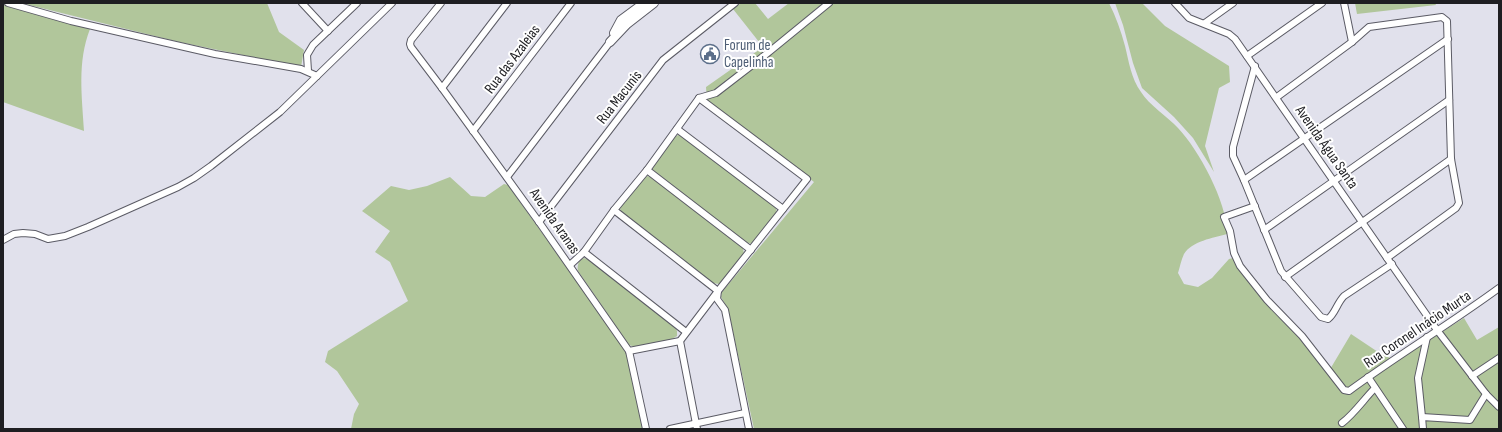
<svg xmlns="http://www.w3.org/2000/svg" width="1502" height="432" font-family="'Sofia Sans Condensed',sans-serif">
	<rect width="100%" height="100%" fill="#e1e1ec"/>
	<g fill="#b1c69b">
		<path d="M 21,3 L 267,3 L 279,32 L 304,50 L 301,67 L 179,42 Z"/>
		<path d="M 741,3 L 755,3 L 768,19 L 789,3 L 1109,3 C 1116,17 1121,31 1125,46 C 1129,62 1131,78 1141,92 C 1148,104 1168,117 1178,128 C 1199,150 1228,204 1227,234 C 1213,238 1192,241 1184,254 C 1181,260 1180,267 1178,273 L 1184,284 L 1198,287 L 1212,278 L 1229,259 L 1237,257 L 1250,282 L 1291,325 L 1329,371 L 1351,334 L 1378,352 L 1396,361 L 1464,318 L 1477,340 L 1499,327 L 1499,429 L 754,429 L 728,309 L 721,297 L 722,292 L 814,182 L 707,101 L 706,87 L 763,47 L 733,9 Z"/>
		<path d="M 1115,3 L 1142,3 L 1165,26 L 1229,66 L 1230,82 L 1219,88 L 1205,146 L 1214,172 L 1193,138 L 1174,117 L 1142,88 L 1133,63 L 1123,25 Z"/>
		<path d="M 1355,3 L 1435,3 L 1436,5 L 1357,14 Z"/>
		<path d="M 3,4 L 90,29 C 77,62 82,96 84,131 L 3,102 Z"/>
		<path d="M 678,135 L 682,135 L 686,138 L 776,208 L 777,213 L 752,244 L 745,242 L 653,170 L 652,167 L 673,138 Z"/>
		<path d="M 647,176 L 651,177 L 743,248 L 744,254 L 742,257 L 722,282 L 719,284 L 713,283 L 622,212 L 620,209 L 621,205 Z"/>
		<path d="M 450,177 L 471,196 L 485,197 L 504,184 L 508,185 L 626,351 L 643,429 L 351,429 L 354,414 L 359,404 L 337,371 L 325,362 L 328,351 L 408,301 L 390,262 L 375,252 L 390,231 L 362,211 L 391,186 L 409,190 L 427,186 Z"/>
		<path d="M 584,258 L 589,260 L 675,327 L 677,331 L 677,336 L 672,339 L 635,347 L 629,345 L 578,271 C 577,266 578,263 581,259 Z"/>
	</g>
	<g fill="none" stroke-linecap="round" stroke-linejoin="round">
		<g stroke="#5b5b65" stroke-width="8">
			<g id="minor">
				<path d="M 8,3 L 71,21 L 215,54 L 301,69 L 317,76"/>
				<path d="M 302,3 L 328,31"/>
				<path d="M 441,3 L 411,40 L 410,44 L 411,47 L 442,88 L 539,222 L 629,351 L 646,429"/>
				<path d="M 1175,3 L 1189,18 L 1229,34 L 1235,39 L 1437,330 L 1486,394 L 1499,407"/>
				<path d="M 1344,3 L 1352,42"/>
				<path d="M 1205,23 L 1233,3"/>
				<path d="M 1247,56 L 1322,3"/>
				<path d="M 1255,66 L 1233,147 L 1233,156 L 1244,180 L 1281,271 L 1321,317 L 1328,319 C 1335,314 1337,303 1344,296 L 1392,264"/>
				<path d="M 308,71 L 307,55 L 313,45 L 357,3"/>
				<path d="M 442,88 L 507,3"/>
				<path d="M 1277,97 L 1352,42 L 1369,27 L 1442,17 L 1447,21 L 1451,159 L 1459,203 L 1456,208 L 1387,258"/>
				<path d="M 677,129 L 783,209"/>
				<path d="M 473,131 L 571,3"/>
				<path d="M 647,170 L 751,250"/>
				<path d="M 507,177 L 610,42"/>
				<path d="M 1244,180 L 1448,39"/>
				<path d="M 1255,206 L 1224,217 L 1230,231 L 1234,253 L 1240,266 L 1267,300 L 1302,336 L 1344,390 L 1349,391 C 1398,355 1450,324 1499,288"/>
				<path d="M 614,210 L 718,291 L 717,299 L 725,310 L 749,429"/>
				<path d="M 539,222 L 663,60 L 735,3"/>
				<path d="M 1264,230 L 1449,100"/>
				<path d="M 3,240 L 14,234 L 23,233 L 35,234 L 48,239 L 65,236 L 88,227 L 178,187 L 194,178 L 211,166 L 280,112 L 392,3"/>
				<path d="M 584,252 L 686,332"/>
				<path d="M 570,265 L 584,252 L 614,210 L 647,170 L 699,98 L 716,93 L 769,52 L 829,3"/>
				<path d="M 1285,277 L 1451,159"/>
				<path d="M 680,341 L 697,429"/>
				<path d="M 629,351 L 680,341 L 718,291 L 807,179 L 699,98"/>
				<path d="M 1472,376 L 1499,358"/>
				<path d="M 1368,377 L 1403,429"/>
				<path d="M 1422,417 L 1418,378 L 1427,337"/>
				<path d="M 1342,423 C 1355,413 1364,399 1375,388"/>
				<path d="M 670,429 L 745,413"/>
				<path d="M 1423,429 L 1422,417 L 1470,420 L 1486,394"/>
			</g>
		</g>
		<g stroke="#5b5b65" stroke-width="10">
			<g id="tertiary">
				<path d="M 614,33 L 621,20 L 644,3"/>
				<path d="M 610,42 L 627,24 L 654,3"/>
			</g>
		</g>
		<use href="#minor" stroke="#fff" stroke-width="6"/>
		<use href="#tertiary" stroke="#fff" stroke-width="8"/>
	</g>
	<defs>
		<g id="civic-ring" transform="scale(1)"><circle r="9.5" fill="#fff" stroke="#5c6f8a" stroke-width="1.5"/><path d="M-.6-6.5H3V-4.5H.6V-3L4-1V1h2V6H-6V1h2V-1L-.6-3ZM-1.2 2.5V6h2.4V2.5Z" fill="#5c6f8a"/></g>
	</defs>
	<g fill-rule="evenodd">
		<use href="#civic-ring" x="710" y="54"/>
	</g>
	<g text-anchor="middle" stroke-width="4" stroke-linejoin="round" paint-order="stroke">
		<g font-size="15" fill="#4e5e75" stroke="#fff" text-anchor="start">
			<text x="724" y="50">Forum de<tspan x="724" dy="17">Capelinha</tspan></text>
		</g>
		<g font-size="15" fill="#1e1e22" stroke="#fff">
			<text transform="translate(512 59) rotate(-53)" y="5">Rua das Azaleias</text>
			<text transform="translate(619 97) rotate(-52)" y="5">Rua Macunis</text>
			<text transform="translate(1327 147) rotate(55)" y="5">Avenida Água Santa</text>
			<text transform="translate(555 221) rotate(55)" y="5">Avenida Aranas</text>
			<text transform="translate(1417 329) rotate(-34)" y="5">Rua Coronel Inácio Murta</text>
		</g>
	</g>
	<rect width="1502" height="432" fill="none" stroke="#1e1e22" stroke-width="8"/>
</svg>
